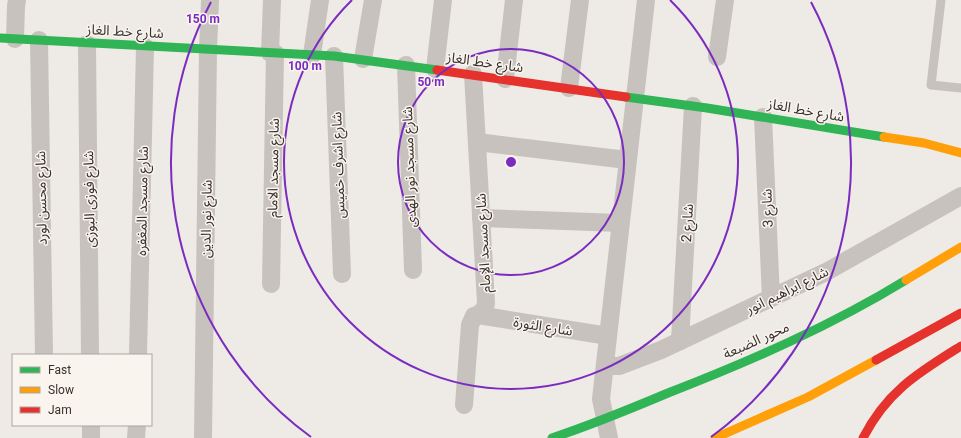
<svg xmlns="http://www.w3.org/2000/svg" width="961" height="438" font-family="Roboto,'Noto Sans Arabic',sans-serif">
	<rect width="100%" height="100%" fill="#eeeae5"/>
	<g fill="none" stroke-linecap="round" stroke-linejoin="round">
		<path stroke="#c7c2be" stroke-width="9" d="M 941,0 L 931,85 L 961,88"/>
		<g stroke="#c7c2be" stroke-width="18">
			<path d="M 15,39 L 16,6 L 17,0"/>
			<path d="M 39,40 L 44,355"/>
			<path d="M 87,44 L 90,355"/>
			<path d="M 270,53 L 272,0"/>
			<path d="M 312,55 L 320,0"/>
			<path d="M 334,56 L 342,274"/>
			<path d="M 717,57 L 725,0"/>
			<path d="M 363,59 L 373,0"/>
			<path d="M 406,65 L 413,270"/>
			<path d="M 435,69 L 443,0"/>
			<path d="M 505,79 L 514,0"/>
			<path d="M 569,88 L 580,0"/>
			<path d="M 763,117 L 771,298"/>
			<path d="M 477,142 L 627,160"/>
			<path d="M 481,218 L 620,223"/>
			<path d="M 271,284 L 275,53"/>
			<path d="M 478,315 L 608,336"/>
			<path d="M 680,341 L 693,106"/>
			<path d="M 138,355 L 145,47"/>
			<path d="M 605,366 L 619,366 L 661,350 L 826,272 L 961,196"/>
			<path d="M 464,405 L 470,325 L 474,316 C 481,314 485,310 486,303 L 473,74"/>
			<path d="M 91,425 L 91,438"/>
			<path d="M 136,438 L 137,425"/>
			<path d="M 203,438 L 208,50 L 210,0"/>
			<path d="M 609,438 L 601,399 L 646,0"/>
		</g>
		<g stroke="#30b455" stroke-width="9">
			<path d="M 0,38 L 334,56 L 437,70"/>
			<path d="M 626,97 L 707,108 L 884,137"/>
			<path d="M 552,438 C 591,425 630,409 668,393 C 750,361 831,326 906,280"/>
		</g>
		<g stroke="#ff9f0a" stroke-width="9">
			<path d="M 884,137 L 924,143 L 961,153"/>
			<path d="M 906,280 L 961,247"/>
			<path d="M 715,438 L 808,397 L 876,360"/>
		</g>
		<g stroke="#e5322d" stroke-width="9">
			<path d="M 437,70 L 626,97"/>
			<path d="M 876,360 L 961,313"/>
			<path d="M 863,438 C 887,391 918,373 961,346"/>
		</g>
	</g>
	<g fill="none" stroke="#7b2cbf" stroke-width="2">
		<circle cx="511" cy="162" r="113"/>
		<path d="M670 0A227 227 0 1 1 352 0"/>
		<path d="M311 437A340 340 0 0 1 211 2M811 2A340 340 0 0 1 711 437"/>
	</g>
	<g text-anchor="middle" stroke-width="3" stroke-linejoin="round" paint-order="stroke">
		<g font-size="14" fill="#38302c" stroke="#f9f4ee">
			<text transform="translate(125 31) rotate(3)" y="5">شارع خط الغاز</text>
			<text transform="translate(485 62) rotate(8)" y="5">شارع خط الغاز</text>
			<text transform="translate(806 110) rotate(10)" y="5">شارع خط الغاز</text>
			<text transform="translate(338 165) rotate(-92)" y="5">شارع اشرف خميس</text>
			<text transform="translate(409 167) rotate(-92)" y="5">شارع مسجد نور الهدى</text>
			<text transform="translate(273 168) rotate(-89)" y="5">شارع مسجد الامام</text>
			<text transform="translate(41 198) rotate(-91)" y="5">شارع محسن لورد</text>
			<text transform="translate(89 199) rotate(-91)" y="5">شارع فوزى البوزى</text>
			<text transform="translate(142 201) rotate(-89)" y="5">شارع مسجد المغفره</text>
			<text transform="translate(767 208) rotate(-92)" y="5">شارع 3</text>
			<text transform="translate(206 219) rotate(-89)" y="5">شارع نور الدين</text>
			<text transform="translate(687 223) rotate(-87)" y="5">شارع 2</text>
			<text transform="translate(483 243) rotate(-93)" y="5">شارع مسجد الإمام</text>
			<text transform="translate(787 290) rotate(-26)" y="5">شارع ابراهيم انور</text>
			<text transform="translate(543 326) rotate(9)" y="5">شارع الثورة</text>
			<text transform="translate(756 340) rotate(-24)" y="5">محور الضبعة</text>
		</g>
	</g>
	<circle cx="511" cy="162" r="6" fill="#7b2cbf" stroke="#f9f4ee" stroke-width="2"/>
	<g font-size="12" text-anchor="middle" font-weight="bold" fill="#7b2cbf" stroke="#f9f4ee" stroke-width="3" stroke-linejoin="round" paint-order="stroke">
		<text x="203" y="23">150 m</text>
		<text x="305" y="70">100 m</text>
		<text x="431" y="86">50 m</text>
	</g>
	<rect x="12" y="354" width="140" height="72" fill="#f9f4ee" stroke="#aca6a0"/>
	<rect x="20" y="367" width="20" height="6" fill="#30b455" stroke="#aca6a0"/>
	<text x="48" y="374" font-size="12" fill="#38302c">Fast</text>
	<rect x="20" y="387" width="20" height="6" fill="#ff9f0a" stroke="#aca6a0"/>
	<text x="48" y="394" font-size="12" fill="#38302c">Slow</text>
	<rect x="20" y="407" width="20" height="6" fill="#e5322d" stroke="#aca6a0"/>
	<text x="48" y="414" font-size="12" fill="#38302c">Jam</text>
</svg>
